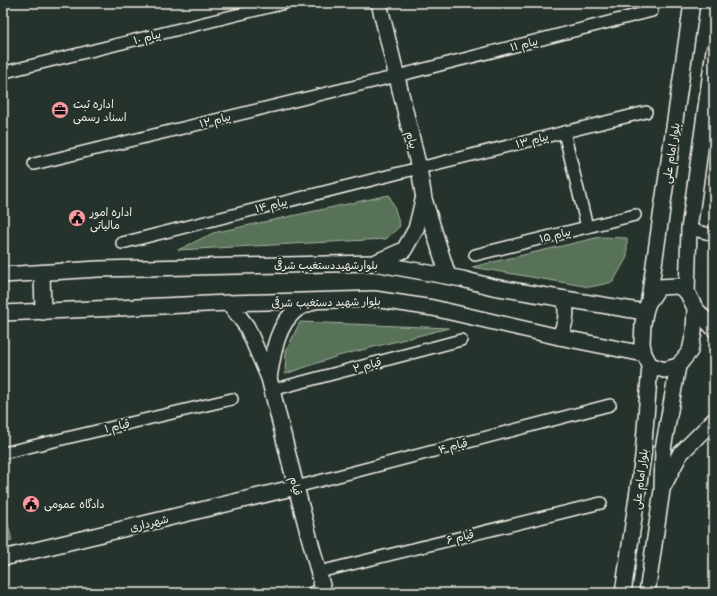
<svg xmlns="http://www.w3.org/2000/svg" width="717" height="596" font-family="Sriracha,'Playpen Sans Arabic',sans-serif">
	<rect width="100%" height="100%" fill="#26332d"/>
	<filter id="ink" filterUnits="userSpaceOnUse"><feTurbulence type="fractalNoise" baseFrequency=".025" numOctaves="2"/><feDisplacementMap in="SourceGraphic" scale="8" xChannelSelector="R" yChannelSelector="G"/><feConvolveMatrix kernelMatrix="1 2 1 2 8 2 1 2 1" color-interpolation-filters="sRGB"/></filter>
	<g filter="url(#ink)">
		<g fill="#587258" stroke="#a6b2a0">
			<path d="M 389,195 L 394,206 L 400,226 L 386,239 L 178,250 L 213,233 Z"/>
			<path d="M 600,237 L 627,238 L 627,257 L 613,282 L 590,287 L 472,267 Z"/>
			<path d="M 300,322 L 449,328 L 338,356 L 285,374 L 286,351 Z"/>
			<path d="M 3,503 L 12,541 L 3,543 Z"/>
		</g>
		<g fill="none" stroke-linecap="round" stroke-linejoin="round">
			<g stroke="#f4f1e8" stroke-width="14">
				<g id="street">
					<path d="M 9,71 L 285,3"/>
					<path d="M 703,129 L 714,132"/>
					<path d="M 564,132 L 587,227"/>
					<path d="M 34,164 L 397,76 L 652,11"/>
					<path d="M 689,229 L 714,235"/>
					<path d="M 122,243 L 419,168 L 646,112"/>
					<path d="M 475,255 L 635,215"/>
					<path d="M 272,390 L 461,340"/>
					<path d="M 3,453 L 232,399"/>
					<path d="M 296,487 L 610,405"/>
					<path d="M 319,572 L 601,503"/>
					<path d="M 311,593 L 324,590"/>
				</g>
			</g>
			<g stroke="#f4f1e8" stroke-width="18">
				<g id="secondary">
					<path d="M 379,3 L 419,168 L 424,199 L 448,276"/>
					<path d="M 374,263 L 404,250 L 416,229 L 423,200"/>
					<path d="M 42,273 L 43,312"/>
					<path d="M 3,275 L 98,269 L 374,263 L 462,279 L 493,287 L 559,298 L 645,312"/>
					<path d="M 687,292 L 678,286 L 659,287 L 648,303 L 645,312 L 643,324 L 642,343 L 644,354 L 650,365 L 664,370 L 678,366 L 690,351 L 694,332 L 695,308 L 687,292 L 689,229 L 714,50"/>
					<path d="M 649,299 L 692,3"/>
					<path d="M 229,303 L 247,327 L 269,378 L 296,487 L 324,593"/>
					<path d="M 695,308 L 714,329"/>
					<path d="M 3,313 L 229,303 L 374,299 L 433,308 L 559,337 L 644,354"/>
					<path d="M 559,337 C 566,324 568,313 564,299"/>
					<path d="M 269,378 C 273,355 276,326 296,310 C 300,307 307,305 312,302"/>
					<path d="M 664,485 L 680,454 L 714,420"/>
					<path d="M 3,558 L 296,487"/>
					<path d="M 623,593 L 643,456 L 650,365"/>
					<path d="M 647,593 L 662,490 L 663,449 L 678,366"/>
				</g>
			</g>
			<use href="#street" stroke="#26332d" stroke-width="11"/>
			<use href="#secondary" stroke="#26332d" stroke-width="15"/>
		</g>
	</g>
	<defs>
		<g id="office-disc" transform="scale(0.9)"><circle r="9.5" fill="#ff9aa2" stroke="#26332d"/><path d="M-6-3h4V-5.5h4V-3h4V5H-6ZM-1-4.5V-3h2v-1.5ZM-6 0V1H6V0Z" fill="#111"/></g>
		<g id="civic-disc" transform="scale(0.9)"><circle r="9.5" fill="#ff9aa2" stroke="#26332d"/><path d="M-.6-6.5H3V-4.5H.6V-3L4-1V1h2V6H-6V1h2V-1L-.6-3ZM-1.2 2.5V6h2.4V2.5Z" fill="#111"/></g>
	</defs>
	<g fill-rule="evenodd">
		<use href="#office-disc" x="60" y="110"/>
		<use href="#civic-disc" x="77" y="218"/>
		<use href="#civic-disc" x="31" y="504"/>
	</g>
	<g text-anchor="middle" stroke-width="4" stroke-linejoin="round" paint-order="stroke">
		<g font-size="11" fill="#f4f1e8" stroke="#26332d">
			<text transform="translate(147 37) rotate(-14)" y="4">پیام ۱۰</text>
			<text transform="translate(524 44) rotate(-14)" y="4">پیام ۱۱</text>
			<text transform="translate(215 120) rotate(-14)" y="4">پیام ۱۲</text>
			<text transform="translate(412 140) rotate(76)" y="4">پیام</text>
			<text transform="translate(532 140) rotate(-14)" y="4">پیام ۱۳</text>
			<text transform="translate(671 153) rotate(-81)" y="4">بلوار امام علی</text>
			<text transform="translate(271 205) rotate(-14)" y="4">پیام ۱۴</text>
			<text transform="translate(555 235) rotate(-14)" y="4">پيام ۱۵</text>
			<text x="326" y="269">بلوارشهیددستغیب شرقی</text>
			<text transform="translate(326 302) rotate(-1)" y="4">بلوار شهید دستغیب شرقی</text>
			<text transform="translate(367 365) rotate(-15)" y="4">قیام ۲</text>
			<text transform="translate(117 426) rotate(-13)" y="4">قیام ۱</text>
			<text transform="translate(453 446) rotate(-15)" y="4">قیام ۴</text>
			<text transform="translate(640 479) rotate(-83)" y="4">بلوار امام علی</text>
			<text transform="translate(296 486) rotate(76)" y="4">قیام</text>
			<text transform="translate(149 523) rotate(-14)" y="4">شهرداری</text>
			<text transform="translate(460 537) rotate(-14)" y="4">قیام ۶</text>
		</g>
		<g font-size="11" fill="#f4f1e8" stroke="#26332d" text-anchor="start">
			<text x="73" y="108">اداره ثبت<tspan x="73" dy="13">اسناد رسمی</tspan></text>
			<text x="90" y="216">اداره امور<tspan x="90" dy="13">مالیاتی</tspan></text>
			<text x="44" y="508">دادگاه عمومی</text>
		</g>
	</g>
	<rect width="717" height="596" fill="none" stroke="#26332d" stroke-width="16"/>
	<rect x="8" y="8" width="701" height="580" fill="none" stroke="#f4f1e8" stroke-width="1.5" filter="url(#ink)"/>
</svg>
